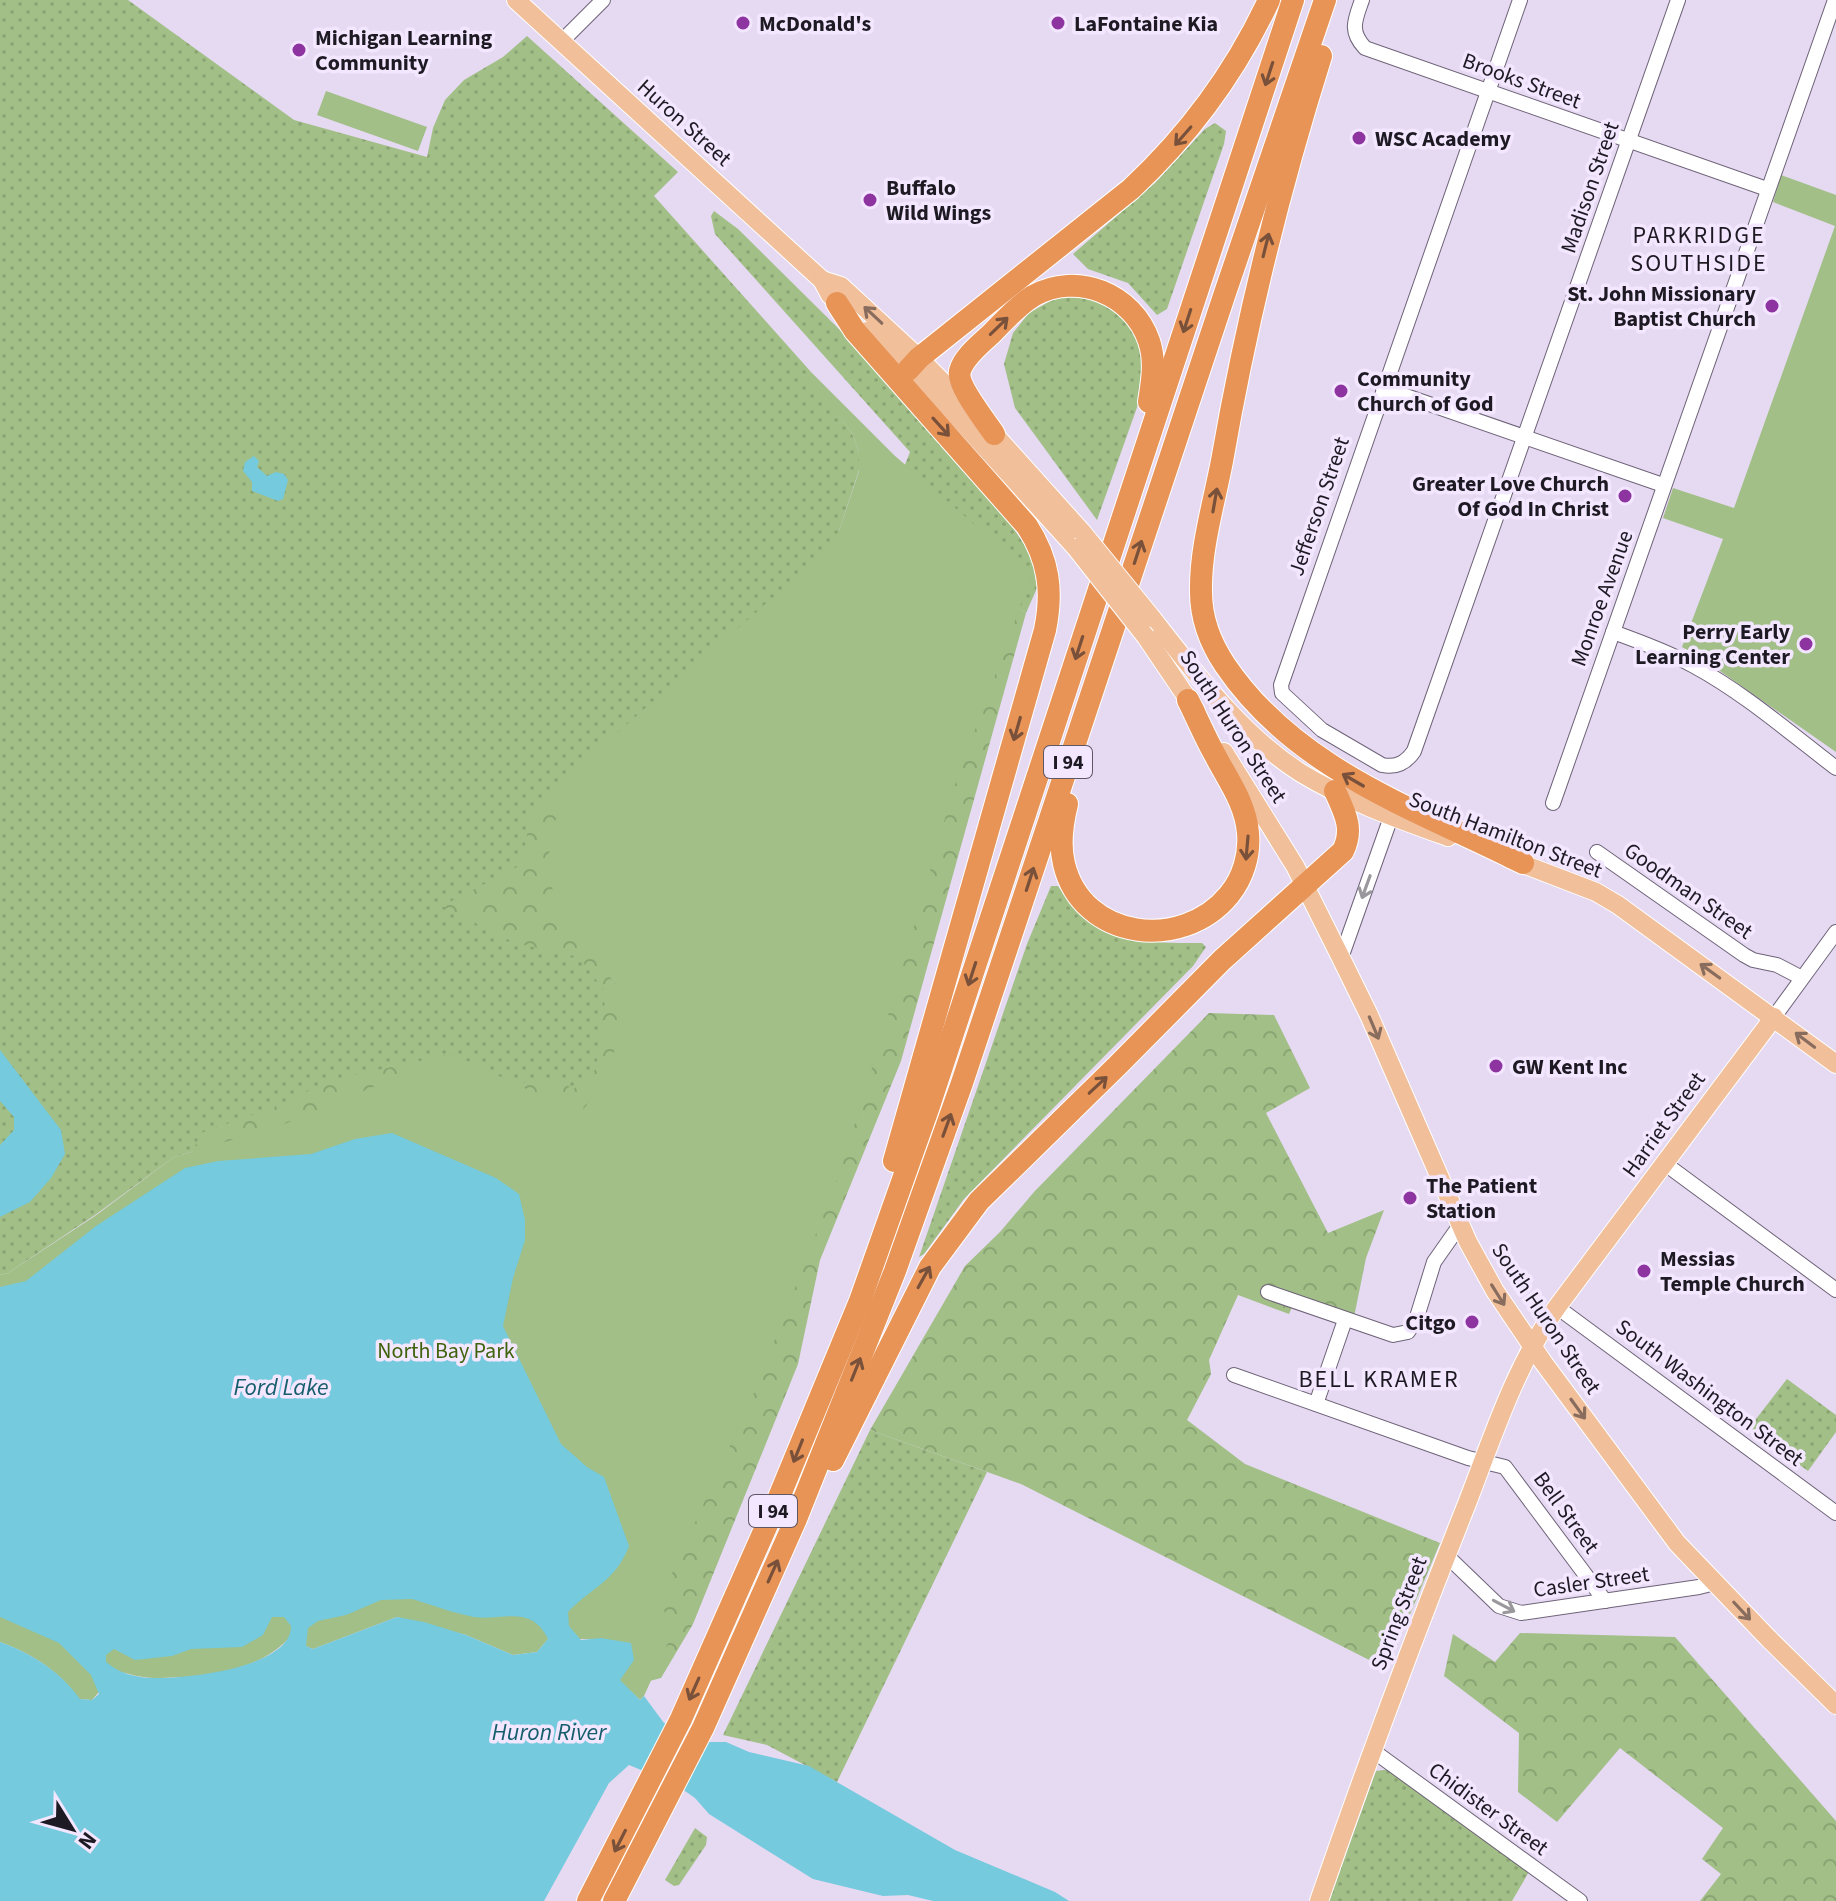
<svg xmlns="http://www.w3.org/2000/svg" width="1836" height="1901" font-family="'Source Sans 3',sans-serif">
	<defs>
		<pattern id="grass-dots" width="8" height="8" patternUnits="userSpaceOnUse" patternTransform="scale(2)"><rect width="8" height="8" fill="#a1bf86"/><path d="M2 2h.1M6 6h.1" fill="none" stroke="#8aa473" stroke-width="1.8" stroke-linecap="round"/></pattern>
		<pattern id="forest-crowns" width="20" height="18" patternUnits="userSpaceOnUse" patternTransform="scale(2)"><rect width="20" height="18" fill="#a1bf86"/><path d="M2 6a3 3 0 1 1 6 0M12 15a3 3 0 1 1 6 0" fill="none" stroke="#8aa473"/></pattern>
	</defs>
	<rect width="100%" height="100%" fill="#e6d9f2"/>
	<g fill="url(#grass-dots)">
		<path d="M 0,0 L 128,0 L 294,120 L 427,157 L 433,128 L 445,100 L 464,80 L 503,57 L 527,36 L 678,172 L 654,196 L 811,372 L 807,376 L 852,433 L 859,452 L 859,470 L 839,531 L 855,591 L 910,452 L 715,234 L 711,216 L 714,211 L 738,229 L 843,333 L 1004,515 L 1032,555 L 1037,588 L 1026,613 L 1006,600 L 607,977 L 611,1071 L 580,1114 L 282,1125 L 174,1157 L 95,1215 L 8,1273 L 0,1275 Z"/>
		<path d="M 1215,123 L 1226,131 L 1224,144 L 1167,309 L 1157,315 L 1128,283 L 1088,269 L 1073,254 L 1156,182 L 1205,129 Z"/>
		<path d="M 1081,293 L 1110,302 L 1137,331 L 1145,359 L 1141,396 L 1097,520 L 1015,408 L 1004,364 L 1013,333 L 1029,313 L 1052,300 Z"/>
		<path d="M 1051,886 L 1058,886 C 1095,940 1142,944 1202,943 L 1206,947 L 1193,966 L 964,1199 L 924,1254 L 919,1257 L 1027,944 Z"/>
		<path d="M 1787,1379 L 1836,1415 L 1836,1432 L 1808,1471 L 1749,1428 Z"/>
		<path d="M 870,1430 L 987,1472 L 837,1782 L 767,1745 L 723,1735 Z"/>
		<path d="M 1391,1769 L 1530,1870 L 1512,1901 L 1329,1901 L 1376,1771 Z"/>
		<path d="M 695,1828 L 707,1837 L 706,1845 L 679,1885 L 674,1886 L 665,1880 Z"/>
	</g>
	<g fill="url(#forest-crowns)">
		<path d="M 1005,599 L 1026,613 L 901,1061 L 820,1260 L 798,1364 L 693,1624 L 661,1678 L 642,1683 L 185,1168 L 201,1133 L 277,1106 L 331,1080 L 452,1054 L 513,1083 L 558,1081 L 574,1089 L 596,1069 L 606,993 L 579,957 L 515,943 L 442,906 L 521,865 L 531,815 L 582,763 L 615,819 Z"/>
		<path d="M 1209,1013 L 1274,1015 L 1310,1088 L 1266,1113 L 1328,1233 L 1384,1210 L 1366,1258 L 1354,1317 L 1296,1298 L 1289,1314 L 1238,1295 L 1209,1360 L 1211,1374 L 1187,1420 L 1245,1464 L 1440,1543 L 1387,1669 L 1021,1484 L 870,1430 L 965,1266 L 1000,1232 L 1034,1192 Z"/>
		<path d="M 1520,1633 L 1675,1637 L 1836,1821 L 1836,1901 L 1700,1901 L 1721,1874 L 1702,1859 L 1723,1828 L 1620,1748 L 1557,1822 L 1518,1792 L 1519,1733 L 1444,1676 L 1453,1634 L 1495,1662 Z"/>
	</g>
	<g fill="#a1bf86">
		<path d="M 326,91 L 427,127 L 418,151 L 317,115 Z"/>
		<path d="M 1781,175 L 1836,195 L 1836,752 L 1700,657 L 1682,647 L 1723,539 L 1663,518 L 1673,488 L 1734,508 L 1835,226 L 1773,202 Z"/>
		<path d="M 811,372 L 895,456 L 1032,574 L 954,787 L 898,983 L 840,1172 L 754,1393 L 658,1604 L 676,1625 L 644,1696 L 640,1700 L 619,1680 L 634,1660 L 617,1639 L 548,1639 L 537,1652 L 513,1655 L 466,1635 L 397,1617 L 313,1649 L 288,1639 C 257,1673 197,1678 154,1678 C 142,1678 129,1674 117,1671 L 92,1700 L 79,1699 C 61,1672 31,1653 0,1642 L 0,1275 L 8,1273 L 95,1216 L 174,1157 L 282,1125 L 452,1054 L 580,1114 L 611,1071 L 624,991 C 602,974 607,966 592,946 C 583,934 565,924 558,910 C 555,906 554,898 553,892 C 541,844 558,805 582,763 L 791,582 L 821,554 L 839,531 L 859,471 L 859,452 L 852,433 L 806,376 Z"/>
	</g>
	<g fill="#75cade" fill-rule="evenodd">
		<path d="M 254,456 L 259,461 L 257,467 L 267,476 L 276,472 L 284,474 L 288,480 L 283,499 L 278,501 L 252,491 L 252,482 L 243,471 L 245,462 Z"/>
		<path d="M 0,1050 L 61,1130 L 65,1154 L 51,1178 L 30,1202 L 0,1217 L 0,1145 L 14,1130 L 14,1117 L 0,1101 Z"/>
		<path d="M 392,1133 L 496,1178 L 519,1194 L 525,1220 L 525,1240 L 513,1278 L 503,1326 L 561,1444 L 587,1467 L 604,1477 L 629,1546 C 615,1582 593,1586 568,1612 L 569,1626 L 581,1640 L 601,1638 L 631,1643 L 634,1660 L 620,1680 L 640,1700 L 644,1696 L 664,1723 L 710,1742 L 726,1742 L 749,1752 L 809,1766 L 955,1850 L 1055,1892 L 1069,1901 L 933,1901 L 908,1895 L 883,1896 L 813,1879 L 709,1814 L 695,1798 L 675,1784 L 629,1765 L 609,1783 L 544,1901 L 0,1901 L 0,1642 C 31,1653 61,1672 80,1699 L 92,1700 L 99,1694 L 91,1675 L 59,1643 L 0,1617 L 0,1287 L 26,1281 L 96,1226 L 185,1168 L 218,1161 L 311,1154 L 355,1139 ZM 412,1599 C 432,1605 453,1613 474,1617 C 503,1621 531,1604 548,1639 L 537,1652 L 513,1655 L 466,1635 L 424,1622 L 397,1617 L 313,1649 L 306,1646 L 308,1628 L 318,1621 L 346,1615 L 381,1600 ZM 272,1617 L 284,1617 L 291,1626 C 292,1668 184,1679 153,1678 C 136,1678 119,1673 106,1662 L 106,1655 L 114,1649 L 135,1660 L 172,1656 L 191,1649 L 242,1647 L 263,1635 Z"/>
	</g>
	<g fill="none" stroke-linecap="round" stroke-linejoin="round">
		<g stroke="#6e6378" stroke-width="16">
			<g id="minor">
				<path d="M 1362,0 C 1355,20 1349,31 1365,48 L 1767,189"/>
				<path d="M 1520,0 L 1281,685 L 1282,693 L 1322,730 L 1382,765 C 1396,768 1406,763 1414,751 L 1678,0"/>
				<path d="M 561,42 L 603,0"/>
				<path d="M 1383,388 L 1663,485"/>
				<path d="M 1613,632 C 1641,642 1668,652 1694,666 C 1744,693 1790,733 1836,768"/>
				<path d="M 1553,803 L 1835,0"/>
				<path d="M 1597,852 L 1744,955 L 1753,960 L 1777,965 L 1802,978"/>
				<path d="M 1341,958 L 1391,817"/>
				<path d="M 1774,1017 L 1836,932"/>
				<path d="M 1664,1163 L 1836,1290"/>
				<path d="M 1268,1292 L 1393,1335 L 1408,1332 L 1417,1317 L 1434,1262 L 1460,1225"/>
				<path d="M 1557,1307 L 1836,1513"/>
				<path d="M 1234,1375 L 1468,1458 L 1505,1467 L 1605,1601"/>
				<path d="M 1316,1404 L 1345,1320"/>
				<path d="M 1446,1555 L 1499,1606 L 1521,1613 L 1699,1587 L 1715,1583"/>
				<path d="M 1372,1750 L 1580,1901"/>
			</g>
		</g>
		<g stroke="#fff" stroke-width="20">
			<g id="major">
				<path d="M 516,0 L 822,280 L 830,295 L 846,311"/>
				<path d="M 822,280 L 841,286 L 919,358 L 994,434 L 1082,532"/>
				<path d="M 867,331 L 961,421 L 1076,548"/>
				<path d="M 1152,618 C 1196,674 1240,734 1301,773 C 1347,801 1398,819 1448,837"/>
				<path d="M 1146,637 L 1196,711"/>
				<path d="M 1224,752 L 1295,866 L 1341,958 L 1369,1015 L 1468,1242 L 1495,1291 L 1543,1362 L 1677,1543 L 1769,1639 L 1836,1705"/>
				<path d="M 1510,859 L 1596,892 L 1618,905 L 1836,1064"/>
				<path d="M 1319,1901 C 1365,1768 1414,1637 1466,1506 C 1492,1439 1515,1366 1557,1307 L 1774,1017"/>
			</g>
		</g>
		<g stroke="#fff" stroke-width="24">
			<g id="highway">
				<path d="M 1321,56 C 1279,189 1246,323 1222,461 C 1214,503 1200,549 1201,592 C 1201,618 1211,644 1225,665 C 1296,770 1416,809 1523,863"/>
				<path d="M 837,303 L 855,331 L 1027,526 C 1049,560 1053,591 1045,630 L 894,1161"/>
				<path d="M 908,370 L 919,358 L 1131,189 C 1190,134 1235,73 1269,0"/>
				<path d="M 994,434 C 986,422 956,384 960,371 C 964,356 982,343 992,333 C 1004,321 1018,305 1033,296 C 1077,271 1133,294 1149,341 C 1156,362 1152,381 1149,402"/>
				<path d="M 1067,804 C 1062,824 1059,844 1064,864 C 1082,940 1182,952 1229,895 C 1243,878 1250,855 1248,833 C 1246,804 1228,780 1215,755 C 1205,737 1197,718 1188,700"/>
				<path d="M 833,1460 L 930,1267 L 979,1201 L 1118,1065 L 1222,960 L 1343,851 C 1354,829 1345,813 1335,791"/>
				<path d="M 588,1901 L 681,1719 L 777,1502 L 860,1301 L 929,1106 L 1293,0"/>
				<path d="M 614,1901 L 703,1728 L 796,1519 L 895,1271 L 962,1083 L 1225,293 L 1325,0"/>
			</g>
		</g>
		<use href="#minor" stroke="#fff" stroke-width="14"/>
		<use href="#major" stroke="#f1bf9a" stroke-width="18"/>
		<use href="#highway" stroke="#e89457" stroke-width="22"/>
		<g stroke="#fff" stroke-width="20" stroke-linecap="butt">
			<g id="major-bridge">
				<path d="M 1082,532 L 1152,618"/>
				<path d="M 1076,548 L 1146,637"/>
			</g>
		</g>
		<use href="#major-bridge" stroke="#f1bf9a" stroke-width="18"/>
	</g>
	<defs><path id="oneway-shaft" d="M-6 0H5M1.5-3L5.5 0L1.5 3" fill="none" stroke-width="1.6" stroke-linecap="round" stroke-linejoin="round" transform="scale(2)"/></defs>
	<g stroke="#79513a">
		<use href="#oneway-shaft" transform="translate(1269 74) rotate(108)"/>
		<use href="#oneway-shaft" transform="translate(1183 136) rotate(131)"/>
		<use href="#oneway-shaft" transform="translate(1266 245) rotate(-76)"/>
		<use href="#oneway-shaft" transform="translate(1187 321) rotate(108)"/>
		<use href="#oneway-shaft" transform="translate(999 326) rotate(-44)"/>
		<use href="#oneway-shaft" transform="translate(941 427) rotate(48)"/>
		<use href="#oneway-shaft" transform="translate(1215 500) rotate(-80)"/>
		<use href="#oneway-shaft" transform="translate(1138 552) rotate(-72)"/>
		<use href="#oneway-shaft" transform="translate(1079 648) rotate(108)"/>
		<use href="#oneway-shaft" transform="translate(1017 729) rotate(106)"/>
		<use href="#oneway-shaft" transform="translate(1353 780) rotate(-150)"/>
		<use href="#oneway-shaft" transform="translate(1247 848) rotate(95)"/>
		<use href="#oneway-shaft" transform="translate(1030 879) rotate(-72)"/>
		<use href="#oneway-shaft" transform="translate(972 974) rotate(108)"/>
		<use href="#oneway-shaft" transform="translate(1098 1085) rotate(-43)"/>
		<use href="#oneway-shaft" transform="translate(947 1125) rotate(-70)"/>
		<use href="#oneway-shaft" transform="translate(924 1277) rotate(-61)"/>
		<use href="#oneway-shaft" transform="translate(856 1369) rotate(-68)"/>
		<use href="#oneway-shaft" transform="translate(798 1451) rotate(112)"/>
		<use href="#oneway-shaft" transform="translate(773 1571) rotate(-66)"/>
		<use href="#oneway-shaft" transform="translate(694 1689) rotate(114)"/>
		<use href="#oneway-shaft" transform="translate(620 1841) rotate(117)"/>
	</g>
	<g stroke="#886c5e">
		<use href="#oneway-shaft" transform="translate(873 315) rotate(-137)"/>
		<use href="#oneway-shaft" transform="translate(1710 971) rotate(-144)"/>
		<use href="#oneway-shaft" transform="translate(1374 1028) rotate(67)"/>
		<use href="#oneway-shaft" transform="translate(1805 1040) rotate(-143)"/>
		<use href="#oneway-shaft" transform="translate(1498 1295) rotate(58)"/>
		<use href="#oneway-shaft" transform="translate(1578 1409) rotate(54)"/>
		<use href="#oneway-shaft" transform="translate(1742 1611) rotate(47)"/>
	</g>
	<g stroke="#9a989c">
		<use href="#oneway-shaft" transform="translate(1366 887) rotate(110)"/>
		<use href="#oneway-shaft" transform="translate(1504 1606) rotate(28)"/>
	</g>
	<g fill="#8d34a0" stroke="#f3e6ff" stroke-width="3">
		<circle cx="743" cy="23" r="8"/>
		<circle cx="1058" cy="23" r="8"/>
		<circle cx="299" cy="50" r="8"/>
		<circle cx="1359" cy="138" r="8"/>
		<circle cx="870" cy="200" r="8"/>
		<circle cx="1772" cy="306" r="8"/>
		<circle cx="1341" cy="391" r="8"/>
		<circle cx="1625" cy="496" r="8"/>
		<circle cx="1806" cy="644" r="8"/>
		<circle cx="1496" cy="1066" r="8"/>
		<circle cx="1410" cy="1198" r="8"/>
		<circle cx="1644" cy="1271" r="8"/>
		<circle cx="1472" cy="1322" r="8"/>
	</g>
	<g text-anchor="middle" stroke-width="7" stroke-linejoin="round" paint-order="stroke">
		<g fill="#f3e6ff" stroke="#5e5765" stroke-width="2">
			<rect x="1044" y="746" width="48" height="32" rx="6"/>
			<rect x="749" y="1495" width="48" height="32" rx="6"/>
		</g>
		<g font-size="20" font-weight="bold" fill="#1e1a23">
			<text x="1068" y="769">I 94</text>
			<text x="773" y="1518">I 94</text>
		</g>
		<g font-size="22" font-weight="bold" fill="#1e1a23" stroke="#f3e6ff" text-anchor="start">
			<text x="759" y="31">McDonald's</text>
			<text x="1074" y="31">LaFontaine Kia</text>
			<text x="315" y="45">Michigan Learning<tspan x="315" dy="25">Community</tspan></text>
			<text x="1375" y="146">WSC Academy</text>
			<text x="886" y="195">Buffalo<tspan x="886" dy="25">Wild Wings</tspan></text>
			<text x="1756" y="301" text-anchor="end">St. John Missionary<tspan x="1756" dy="25">Baptist Church</tspan></text>
			<text x="1357" y="386">Community<tspan x="1357" dy="25">Church of God</tspan></text>
			<text x="1609" y="491" text-anchor="end">Greater Love Church<tspan x="1609" dy="25">Of God In Christ</tspan></text>
			<text x="1790" y="639" text-anchor="end">Perry Early<tspan x="1790" dy="25">Learning Center</tspan></text>
			<text x="1512" y="1074">GW Kent Inc</text>
			<text x="1426" y="1193">The Patient<tspan x="1426" dy="25">Station</tspan></text>
			<text x="1660" y="1266">Messias<tspan x="1660" dy="25">Temple Church</tspan></text>
			<text x="1456" y="1330" text-anchor="end">Citgo</text>
		</g>
		<g font-size="22" fill="#1e1a23" stroke="#f3e6ff">
			<text transform="translate(1522 80) rotate(20)" y="8">Brooks Street</text>
			<text transform="translate(685 122) rotate(42)" y="8">Huron Street</text>
			<text transform="translate(1589 187) rotate(-71)" y="8">Madison Street</text>
			<text transform="translate(1318 506) rotate(-71)" y="8">Jefferson Street</text>
			<text transform="translate(1601 598) rotate(-70)" y="8">Monroe Avenue</text>
			<text transform="translate(1234 726) rotate(57)" y="8">South Huron Street</text>
			<text transform="translate(1506 834) rotate(21)" y="8">South Hamilton Street</text>
			<text transform="translate(1689 890) rotate(35)" y="8">Goodman Street</text>
			<text transform="translate(1663 1124) rotate(-54)" y="8">Harriet Street</text>
			<text transform="translate(1547 1318) rotate(56)" y="8">South Huron Street</text>
			<text transform="translate(1710 1392) rotate(37)" y="8">South Washington Street</text>
			<text transform="translate(1567 1512) rotate(54)" y="8">Bell Street</text>
			<text transform="translate(1591 1581) rotate(-8)" y="8">Casler Street</text>
			<text transform="translate(1398 1613) rotate(-69)" y="8">Spring Street</text>
			<text transform="translate(1489 1808) rotate(36)" y="8">Chidister Street</text>
		</g>
		<g font-size="22" fill="#3f630c" stroke="#f3e6ff">
			<text x="446" y="1358">North Bay Park</text>
		</g>
		<g font-size="24" letter-spacing="2" fill="#1e1a23" stroke="#f3e6ff">
			<text x="1699" y="243">PARKRIDGE<tspan x="1699" dy="28">SOUTHSIDE</tspan></text>
			<text x="1379" y="1387">BELL KRAMER</text>
		</g>
		<g font-size="24" font-style="italic" fill="#165e6c" stroke="#f3e6ff">
			<text x="281" y="1395">Ford Lake</text>
			<text x="549" y="1740">Huron River</text>
		</g>
	</g>
	<g transform="translate(72 1829) rotate(127)" stroke="#f3e6ff" stroke-width="6" paint-order="stroke">
	<path d="M0-6L14 30L0 20L-14 30Z" fill="#1e1a23"/>
	<text y="-12" font-size="22" font-weight="bold" text-anchor="middle" fill="#1e1a23">N</text>
	</g>
</svg>
